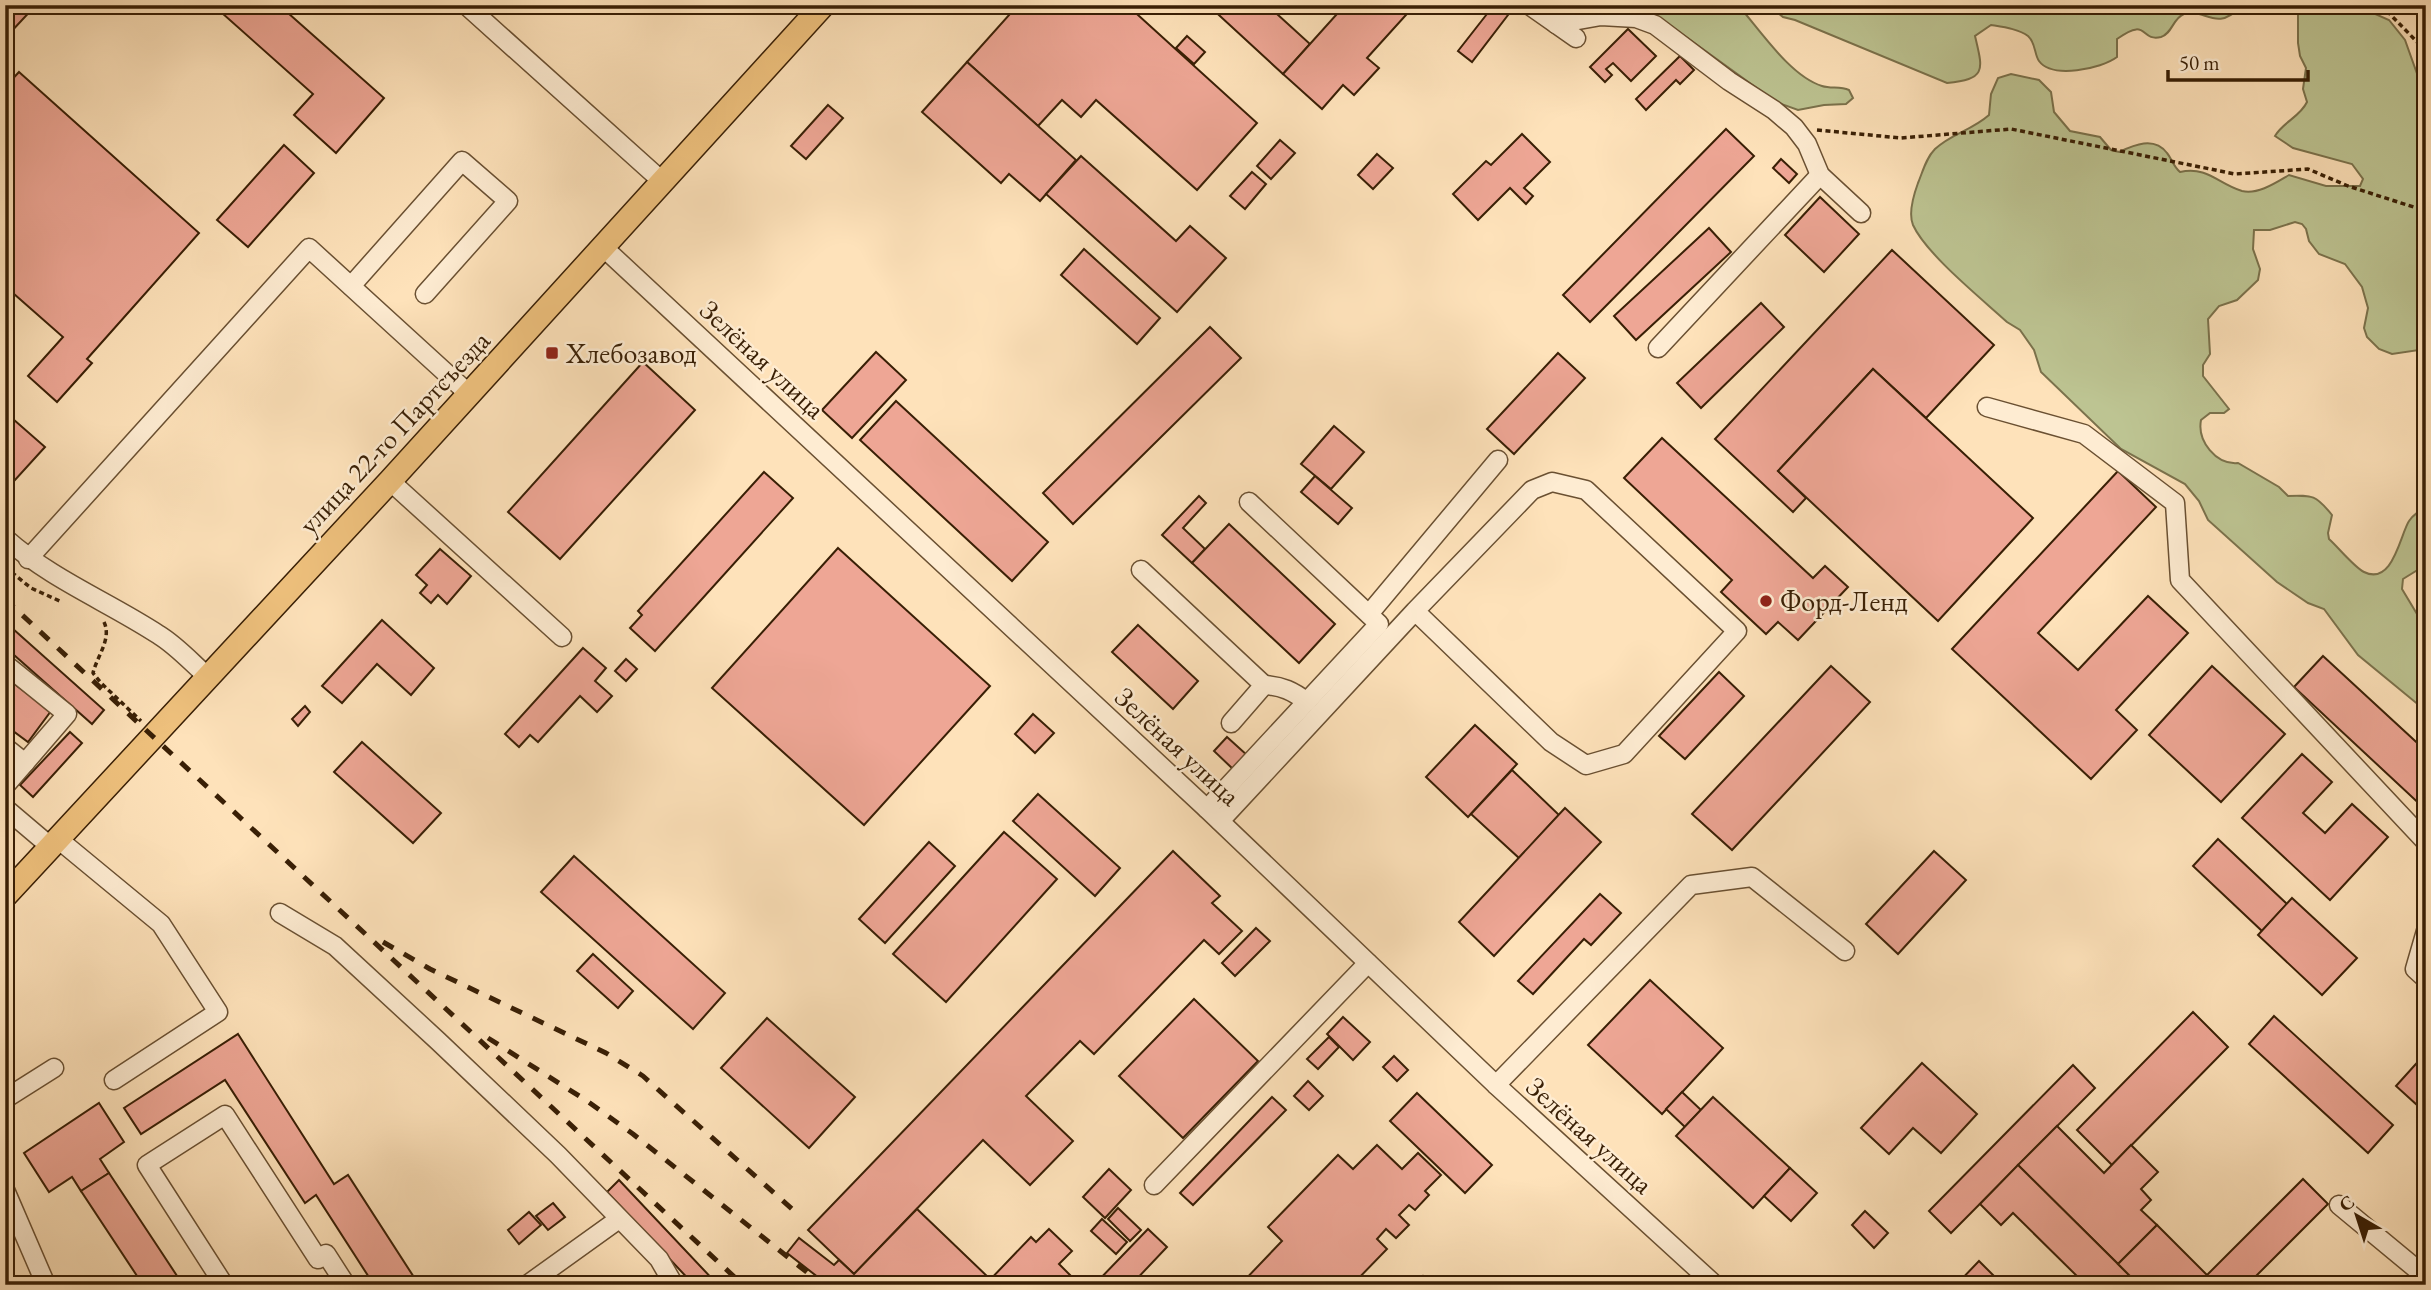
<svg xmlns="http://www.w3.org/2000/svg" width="2431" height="1290" font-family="'EB Garamond',serif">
	<rect width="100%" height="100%" fill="#fee2ba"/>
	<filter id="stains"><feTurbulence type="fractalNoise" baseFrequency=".00286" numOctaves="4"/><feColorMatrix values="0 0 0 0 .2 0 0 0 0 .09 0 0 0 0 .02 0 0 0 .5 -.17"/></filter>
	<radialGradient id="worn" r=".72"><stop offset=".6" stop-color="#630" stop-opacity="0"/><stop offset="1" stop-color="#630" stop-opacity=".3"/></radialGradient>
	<g fill="#bdc492" stroke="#7b724c" stroke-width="2">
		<path d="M 1642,5 L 1738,5 C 1760,30 1790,76 1822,86 C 1831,89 1840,86 1849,90 L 1853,98 L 1846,104 L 1824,105 L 1798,110 L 1776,102 Z"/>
		<path d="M 1768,5 L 2240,5 L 2240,7 C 2216,33 2204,7 2184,14 C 2173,18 2172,34 2161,37 C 2139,42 2149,16 2117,39 L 2117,57 C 2101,69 2052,79 2039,61 C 2034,54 2036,43 2028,36 C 2019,29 2003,27 1991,25 L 1975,36 C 1983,70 1987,79 1947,83 L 1795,20 L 1783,17 Z"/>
		<path d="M 2298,5 L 2355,5 L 2389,20 L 2405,40 L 2420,82 L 2426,111 L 2426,349 L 2392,354 L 2379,349 L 2367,337 L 2364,328 L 2368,308 L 2362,287 L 2345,264 L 2319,254 L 2309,241 L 2306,229 L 2302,224 L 2295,222 L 2270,230 L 2254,230 L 2253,249 L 2260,269 L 2258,280 L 2237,300 L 2219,306 L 2208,319 L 2210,354 L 2203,365 L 2203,376 L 2229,409 L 2224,413 L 2210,413 L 2201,420 C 2197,441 2216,465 2238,463 L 2279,487 L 2288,496 C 2313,495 2316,495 2332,515 L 2328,533 L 2329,539 C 2338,547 2354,567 2364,572 C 2393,586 2400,535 2409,521 C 2412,516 2420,510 2426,508 L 2426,571 L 2416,571 L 2403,579 L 2402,589 L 2426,629 L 2426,711 L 2358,655 L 2324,609 L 2308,603 L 2277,582 L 2208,520 L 2199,501 L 2185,484 L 2121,449 L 2041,372 L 2034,350 L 2020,330 L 2007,322 C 1982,299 1926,254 1913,225 C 1908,213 1914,194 1918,183 C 1923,171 1926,158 1935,149 C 1952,133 1971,131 1989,115 L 1991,94 L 1998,78 L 2011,74 L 2039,80 L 2051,92 L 2054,112 L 2070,131 L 2100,137 L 2111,150 L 2119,152 C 2134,145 2154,136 2167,153 C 2172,159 2173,166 2180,172 C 2208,166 2218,184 2242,191 C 2258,195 2277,182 2289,175 L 2326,186 L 2360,186 L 2363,179 L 2352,164 L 2293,148 L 2275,136 C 2283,122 2300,117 2307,102 L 2303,89 L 2306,68 L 2300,56 L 2298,43 Z"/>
	</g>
	<g fill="#eea695" stroke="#391f05" stroke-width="2">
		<path d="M 5,5 L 36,5 L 9,34 L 5,30 Z"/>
		<path d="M 213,5 L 279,5 L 384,98 L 336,153 L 294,115 L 313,94 Z"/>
		<path d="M 1018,5 L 1127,5 L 1257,123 L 1197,190 L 1096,100 L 1081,117 L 1062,100 L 1038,126 L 967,62 Z"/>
		<path d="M 1208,5 L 1267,5 L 1310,44 L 1283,74 Z"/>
		<path d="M 1345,5 L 1415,5 L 1367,58 L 1379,68 L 1354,95 L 1343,85 L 1322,109 L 1283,74 Z"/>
		<path d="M 1494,5 L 1508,15 L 1472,62 L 1458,51 Z"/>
		<path d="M 1628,29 L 1656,56 L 1631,81 L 1613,63 L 1606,69 L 1612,75 L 1605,82 L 1590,67 Z"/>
		<path d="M 1187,36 L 1205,52 L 1194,64 L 1176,48 Z"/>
		<path d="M 1680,56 L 1694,70 L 1680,84 L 1676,80 L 1646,110 L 1636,99 Z"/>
		<path d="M 967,62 L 1076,160 L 1040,201 L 1009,174 L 1001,183 L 922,112 Z"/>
		<path d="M 19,72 L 199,233 L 87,359 L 92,363 L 57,402 L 28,376 L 63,337 L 5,286 L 5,87 Z"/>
		<path d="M 828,105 L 843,118 L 806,159 L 791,146 Z"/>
		<path d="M 1726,129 L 1754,156 L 1590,322 L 1563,295 Z"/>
		<path d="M 1522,134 L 1550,162 L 1524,188 L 1533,196 L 1526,204 L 1510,188 L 1478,220 L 1453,194 L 1486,161 L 1491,165 Z"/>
		<path d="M 1280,140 L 1295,153 L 1271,179 L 1257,166 Z"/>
		<path d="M 284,145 L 314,173 L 248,247 L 217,220 Z"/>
		<path d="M 1377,154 L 1393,168 L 1373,189 L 1358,175 Z"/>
		<path d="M 1081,156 L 1176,241 L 1190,226 L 1226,258 L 1177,312 L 1046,194 Z"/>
		<path d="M 1781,159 L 1797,174 L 1789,183 L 1773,168 Z"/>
		<path d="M 1252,172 L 1266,184 L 1245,209 L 1230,196 Z"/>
		<path d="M 1820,197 L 1859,234 L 1824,272 L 1785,235 Z"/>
		<path d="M 1709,228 L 1731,252 L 1636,340 L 1614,316 Z"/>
		<path d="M 1084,249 L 1160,318 L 1137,344 L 1061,275 Z"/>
		<path d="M 1892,250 L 1994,345 L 1926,418 L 1873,369 L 1778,471 L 1806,498 L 1793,512 L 1715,439 Z"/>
		<path d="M 1761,303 L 1784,327 L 1701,408 L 1677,383 Z"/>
		<path d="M 1210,327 L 1241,358 L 1073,524 L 1043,493 Z"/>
		<path d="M 876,352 L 906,380 L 852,438 L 822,410 Z"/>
		<path d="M 1558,353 L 1585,378 L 1514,454 L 1487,429 Z"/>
		<path d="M 643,362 L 695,410 L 560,559 L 508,512 Z"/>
		<path d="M 1873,369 L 2033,518 L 1938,621 L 1778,471 Z"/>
		<path d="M 896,401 L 1048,542 L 1012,581 L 860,440 Z"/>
		<path d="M 5,412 L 45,447 L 5,491 Z"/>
		<path d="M 1334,426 L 1364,452 L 1331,489 L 1301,464 Z"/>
		<path d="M 1662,438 L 1813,578 L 1825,566 L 1848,587 L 1798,640 L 1778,622 L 1766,634 L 1721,592 L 1732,580 L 1624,478 Z"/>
		<path d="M 2118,471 L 2156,507 L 2038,633 L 2078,670 L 2148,596 L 2188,633 L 2116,710 L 2137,730 L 2091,779 L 1952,649 Z"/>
		<path d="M 764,472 L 793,498 L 655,651 L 630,628 L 642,615 L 638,611 Z"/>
		<path d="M 1315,476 L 1352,508 L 1338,524 L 1301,492 Z"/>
		<path d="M 1199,496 L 1206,503 L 1183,528 L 1205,549 L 1192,563 L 1162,535 Z"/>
		<path d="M 1229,524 L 1335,624 L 1299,663 L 1192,563 Z"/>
		<path d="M 838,548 L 990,686 L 864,825 L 712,688 Z"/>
		<path d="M 440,549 L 471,576 L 447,604 L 438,595 L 431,603 L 420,593 L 427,585 L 416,575 Z"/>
		<path d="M 382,620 L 434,668 L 411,695 L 377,664 L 342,703 L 322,686 Z"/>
		<path d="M 1138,625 L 1198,681 L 1173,709 L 1112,652 Z"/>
		<path d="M 12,628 L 104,710 L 92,724 L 5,647 L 5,635 Z"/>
		<path d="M 583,648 L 606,668 L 595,681 L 612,696 L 597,712 L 580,696 L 538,742 L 530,735 L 519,747 L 505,734 Z"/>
		<path d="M 2323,656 L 2426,751 L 2426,810 L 2294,687 Z"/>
		<path d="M 626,659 L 637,669 L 626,681 L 615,671 Z"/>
		<path d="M 1831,666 L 1870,702 L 1732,850 L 1692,814 Z"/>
		<path d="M 2212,666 L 2285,734 L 2221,802 L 2149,735 Z"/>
		<path d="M 1719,672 L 1744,696 L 1685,759 L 1659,736 Z"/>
		<path d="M 5,677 L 51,711 L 28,742 L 5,725 Z"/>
		<path d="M 305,706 L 310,712 L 298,726 L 292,719 Z"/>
		<path d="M 1033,714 L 1054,733 L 1035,753 L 1015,734 Z"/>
		<path d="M 1475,725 L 1517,764 L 1468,817 L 1426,777 Z"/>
		<path d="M 70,732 L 82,743 L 33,797 L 20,785 Z"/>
		<path d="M 1227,737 L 1248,756 L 1234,770 L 1214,751 Z"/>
		<path d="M 362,742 L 441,813 L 413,843 L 334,772 Z"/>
		<path d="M 2302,754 L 2332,782 L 2303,813 L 2325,833 L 2352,804 L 2388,837 L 2330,900 L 2242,818 Z"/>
		<path d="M 1512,770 L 1559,815 L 1519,858 L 1471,814 Z"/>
		<path d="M 1038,794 L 1120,868 L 1095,896 L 1013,821 Z"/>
		<path d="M 1565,808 L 1601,842 L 1494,956 L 1459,922 Z"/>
		<path d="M 1004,832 L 1057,879 L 946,1002 L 893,954 Z"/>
		<path d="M 2218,839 L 2287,904 L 2262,931 L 2193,866 Z"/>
		<path d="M 929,842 L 955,866 L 885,943 L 859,919 Z"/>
		<path d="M 1173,851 L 1220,896 L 1212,903 L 1242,931 L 1219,954 L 1204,940 L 1094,1054 L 1080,1041 L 1026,1096 L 1073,1141 L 1030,1185 L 983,1140 L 854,1274 L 808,1230 Z"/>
		<path d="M 1934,851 L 1966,880 L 1898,954 L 1866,924 Z"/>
		<path d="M 574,856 L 725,993 L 693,1029 L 541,892 Z"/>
		<path d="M 1600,894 L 1621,913 L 1591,945 L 1584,939 L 1533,994 L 1518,981 Z"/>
		<path d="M 2292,898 L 2357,958 L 2322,995 L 2258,935 Z"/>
		<path d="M 1256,928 L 1270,941 L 1235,976 L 1222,963 Z"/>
		<path d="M 593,954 L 633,991 L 618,1008 L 577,971 Z"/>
		<path d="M 1650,980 L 1723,1048 L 1662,1114 L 1588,1045 Z"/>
		<path d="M 1194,999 L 1258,1061 L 1183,1138 L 1119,1076 Z"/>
		<path d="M 2193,1012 L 2228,1047 L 2112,1165 L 2077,1130 Z"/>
		<path d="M 2274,1016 L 2393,1125 L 2368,1153 L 2249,1044 Z"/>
		<path d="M 1343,1017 L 1370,1042 L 1353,1060 L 1327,1034 Z"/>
		<path d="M 767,1018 L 855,1097 L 809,1148 L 721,1068 Z"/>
		<path d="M 238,1034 L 334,1184 L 348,1175 L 419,1285 L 374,1285 L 316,1195 L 305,1203 L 225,1080 L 141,1134 L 124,1108 Z"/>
		<path d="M 1329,1037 L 1339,1047 L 1318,1069 L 1307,1059 Z"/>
		<path d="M 2426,1041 L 2426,1095 L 2417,1105 L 2396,1086 L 2424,1055 L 2418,1049 Z"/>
		<path d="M 1394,1056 L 1408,1070 L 1397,1081 L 1383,1067 Z"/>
		<path d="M 1922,1063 L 1977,1114 L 1941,1153 L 1913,1128 L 1889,1154 L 1861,1128 Z"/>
		<path d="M 2073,1065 L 2095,1088 L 1951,1233 L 1929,1211 Z"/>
		<path d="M 1308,1081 L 1323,1096 L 1309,1110 L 1294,1096 Z"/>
		<path d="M 1682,1092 L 1701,1110 L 1685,1127 L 1666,1109 Z"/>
		<path d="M 1417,1093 L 1492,1165 L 1465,1193 L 1390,1121 Z"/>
		<path d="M 1272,1097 L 1286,1110 L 1193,1205 L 1180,1193 Z"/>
		<path d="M 1713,1097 L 1790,1168 L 1753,1208 L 1676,1136 Z"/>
		<path d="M 99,1103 L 124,1142 L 100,1159 L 109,1173 L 81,1191 L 72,1177 L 49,1192 L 24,1153 Z"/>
		<path d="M 2057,1126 L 2104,1173 L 2131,1145 L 2158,1172 L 2141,1189 L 2151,1200 L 2141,1210 L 2157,1225 L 2118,1264 L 2018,1165 Z"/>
		<path d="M 1377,1145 L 1402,1169 L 1418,1153 L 1441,1175 L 1425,1191 L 1429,1195 L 1415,1210 L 1409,1205 L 1399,1215 L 1409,1225 L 1396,1238 L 1386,1229 L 1377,1239 L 1387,1249 L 1352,1285 L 1240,1285 L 1282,1241 L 1268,1227 L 1338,1155 L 1353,1169 Z"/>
		<path d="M 2018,1165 L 2118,1264 L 2139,1285 L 2086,1285 L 2013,1213 L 2001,1225 L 1980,1204 Z"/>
		<path d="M 1790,1168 L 1817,1193 L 1791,1221 L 1764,1196 Z"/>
		<path d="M 1109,1169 L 1131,1190 L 1105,1218 L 1083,1197 Z"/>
		<path d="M 109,1173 L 160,1250 L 183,1285 L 143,1285 L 81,1191 Z"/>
		<path d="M 2303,1179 L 2328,1204 L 2247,1285 L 2139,1285 L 2118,1264 L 2157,1225 L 2207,1275 Z"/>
		<path d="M 619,1180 L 718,1285 L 694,1285 L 607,1192 Z"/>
		<path d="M 553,1203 L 565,1217 L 548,1230 L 536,1216 Z"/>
		<path d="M 1118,1208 L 1141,1230 L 1130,1241 L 1108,1219 Z"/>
		<path d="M 917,1209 L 990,1279 L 985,1285 L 828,1285 L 787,1253 L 799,1238 L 834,1265 L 839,1260 L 854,1274 Z"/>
		<path d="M 1865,1211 L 1888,1233 L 1874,1248 L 1852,1225 Z"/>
		<path d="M 529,1212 L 541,1225 L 519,1244 L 508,1230 Z"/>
		<path d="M 1102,1219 L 1127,1242 L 1116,1254 L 1091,1231 Z"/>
		<path d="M 1049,1229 L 1072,1251 L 1059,1264 L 1074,1279 L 1068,1285 L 985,1285 L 1031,1237 L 1036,1242 Z"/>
		<path d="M 1148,1229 L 1167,1247 L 1131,1285 L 1094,1285 Z"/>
		<path d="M 1979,1261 L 2003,1285 L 1956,1285 Z"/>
		<path d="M 1423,1276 L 1432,1285 L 1414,1285 Z"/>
	</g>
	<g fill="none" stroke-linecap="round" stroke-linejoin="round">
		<g stroke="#6a5032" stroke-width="21">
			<g id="minor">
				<path d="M 466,5 L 663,182"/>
				<path d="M 1529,5 L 1576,38"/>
				<path d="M 1556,24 L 1601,16 L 1636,18 L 1655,25 L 1729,81 L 1774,110 L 1794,127 L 1807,144 L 1820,175 L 1861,213"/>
				<path d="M 603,247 L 1207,809 L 1496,1085 L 1715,1285"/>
				<path d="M 351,286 L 462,161 L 508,201 L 425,294"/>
				<path d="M 1658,348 L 1820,175"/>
				<path d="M 1987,407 L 2084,434 L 2175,503 L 2180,580 L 2426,842"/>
				<path d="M 390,481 L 562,637"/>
				<path d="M 5,538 C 52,580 107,601 159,635 C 177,646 192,663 208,677"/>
				<path d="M 28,559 L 309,248 L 469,394"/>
				<path d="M 1141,570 L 1264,685 L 1231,723"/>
				<path d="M 1369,614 L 1498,460"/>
				<path d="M 5,664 L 67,714 L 5,786"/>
				<path d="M 1264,685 C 1282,686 1293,691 1307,702"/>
				<path d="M 5,747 L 25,763"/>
				<path d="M 5,808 L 51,847"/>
				<path d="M 1207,809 L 1379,624 L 1249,502"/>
				<path d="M 1220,821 L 1415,611 L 1551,742 L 1586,765 L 1624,754 L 1737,631 L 1586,490 L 1552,482 L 1532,490 L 1415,611"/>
				<path d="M 58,839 L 161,924 L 218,1012 L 114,1080"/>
				<path d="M 280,913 L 335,946 L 438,1041 L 558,1155 L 659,1259 L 674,1285"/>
				<path d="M 2426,931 L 2415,969 L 2426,979"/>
				<path d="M 1496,1085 L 1691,885 L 1752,877 L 1845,951"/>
				<path d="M 5,1099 L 54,1068"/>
				<path d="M 1154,1185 L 1368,963"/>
				<path d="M 5,1190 L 46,1285"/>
				<path d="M 2339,1205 L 2426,1277"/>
				<path d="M 224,1285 L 147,1165 L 225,1115 L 318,1259 L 326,1254 L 346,1285"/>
				<path d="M 527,1285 L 619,1219"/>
			</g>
		</g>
		<g stroke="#391f05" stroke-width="26">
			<path id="major" d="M 5,896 L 390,481 L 823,5"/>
		</g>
		<g stroke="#391f05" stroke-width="3.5" stroke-dasharray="5 3.5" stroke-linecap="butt">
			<path d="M 2381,5 L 2426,51"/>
			<path d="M 1817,130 L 1901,138 L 2011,129 L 2235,174 L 2308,169 L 2348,186 L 2426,211"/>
			<path d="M 5,567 L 31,588 L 62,602"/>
			<path d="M 104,622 C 112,639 97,656 93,673 L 101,683 L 141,721"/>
		</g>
		<use href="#minor" stroke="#feecd2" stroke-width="18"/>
		<use href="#major" stroke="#efc17d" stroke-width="23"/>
		<g stroke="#391f05" stroke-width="5" stroke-dasharray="12 12" stroke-linecap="butt">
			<path d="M 5,599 L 743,1285"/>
			<path d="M 383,942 L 430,969 L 606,1053 L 643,1076 L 792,1209"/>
			<path d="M 488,1038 L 587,1101 L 633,1134 L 823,1285"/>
		</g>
	</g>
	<g fill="#8f2418" stroke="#feecd2" stroke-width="2.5">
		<rect x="545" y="346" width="14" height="14" rx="3.5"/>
		<circle cx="1766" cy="601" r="7"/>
	</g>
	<g text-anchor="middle" stroke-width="5" stroke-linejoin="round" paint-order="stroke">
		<g font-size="28" fill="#391f05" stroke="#feecd2" text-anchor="start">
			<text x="566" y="363">Хлебозавод</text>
			<text x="1780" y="611">Форд-Ленд</text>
		</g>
		<g font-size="28" fill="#391f05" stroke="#feecd2">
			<text transform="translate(763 359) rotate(43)" y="10">Зелёная улица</text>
			<text transform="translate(394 432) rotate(-47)" y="10">улица 22-го Партсъезда</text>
			<text transform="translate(1178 746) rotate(43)" y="10">Зелёная улица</text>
			<text transform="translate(1590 1135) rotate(42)" y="10">Зелёная улица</text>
		</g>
	</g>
	<rect width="2431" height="1290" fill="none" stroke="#fee2ba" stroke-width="28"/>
	<rect x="7" y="7" width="2417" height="1276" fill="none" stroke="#391f05" stroke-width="3.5"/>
	<rect x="14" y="14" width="2403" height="1262" fill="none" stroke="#391f05" stroke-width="2"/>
	<g transform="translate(2357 1216) rotate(321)" stroke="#feecd2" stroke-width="5" paint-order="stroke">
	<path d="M0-5L12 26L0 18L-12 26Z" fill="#391f05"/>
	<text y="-10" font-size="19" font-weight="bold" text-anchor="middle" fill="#391f05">С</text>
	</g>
	<path d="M2168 70v10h140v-10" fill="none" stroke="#391f05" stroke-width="3.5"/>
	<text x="2179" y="70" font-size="21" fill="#391f05" stroke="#feecd2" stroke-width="5" paint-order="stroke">50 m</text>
	<rect width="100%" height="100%" filter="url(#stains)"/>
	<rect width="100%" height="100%" fill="url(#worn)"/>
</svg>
